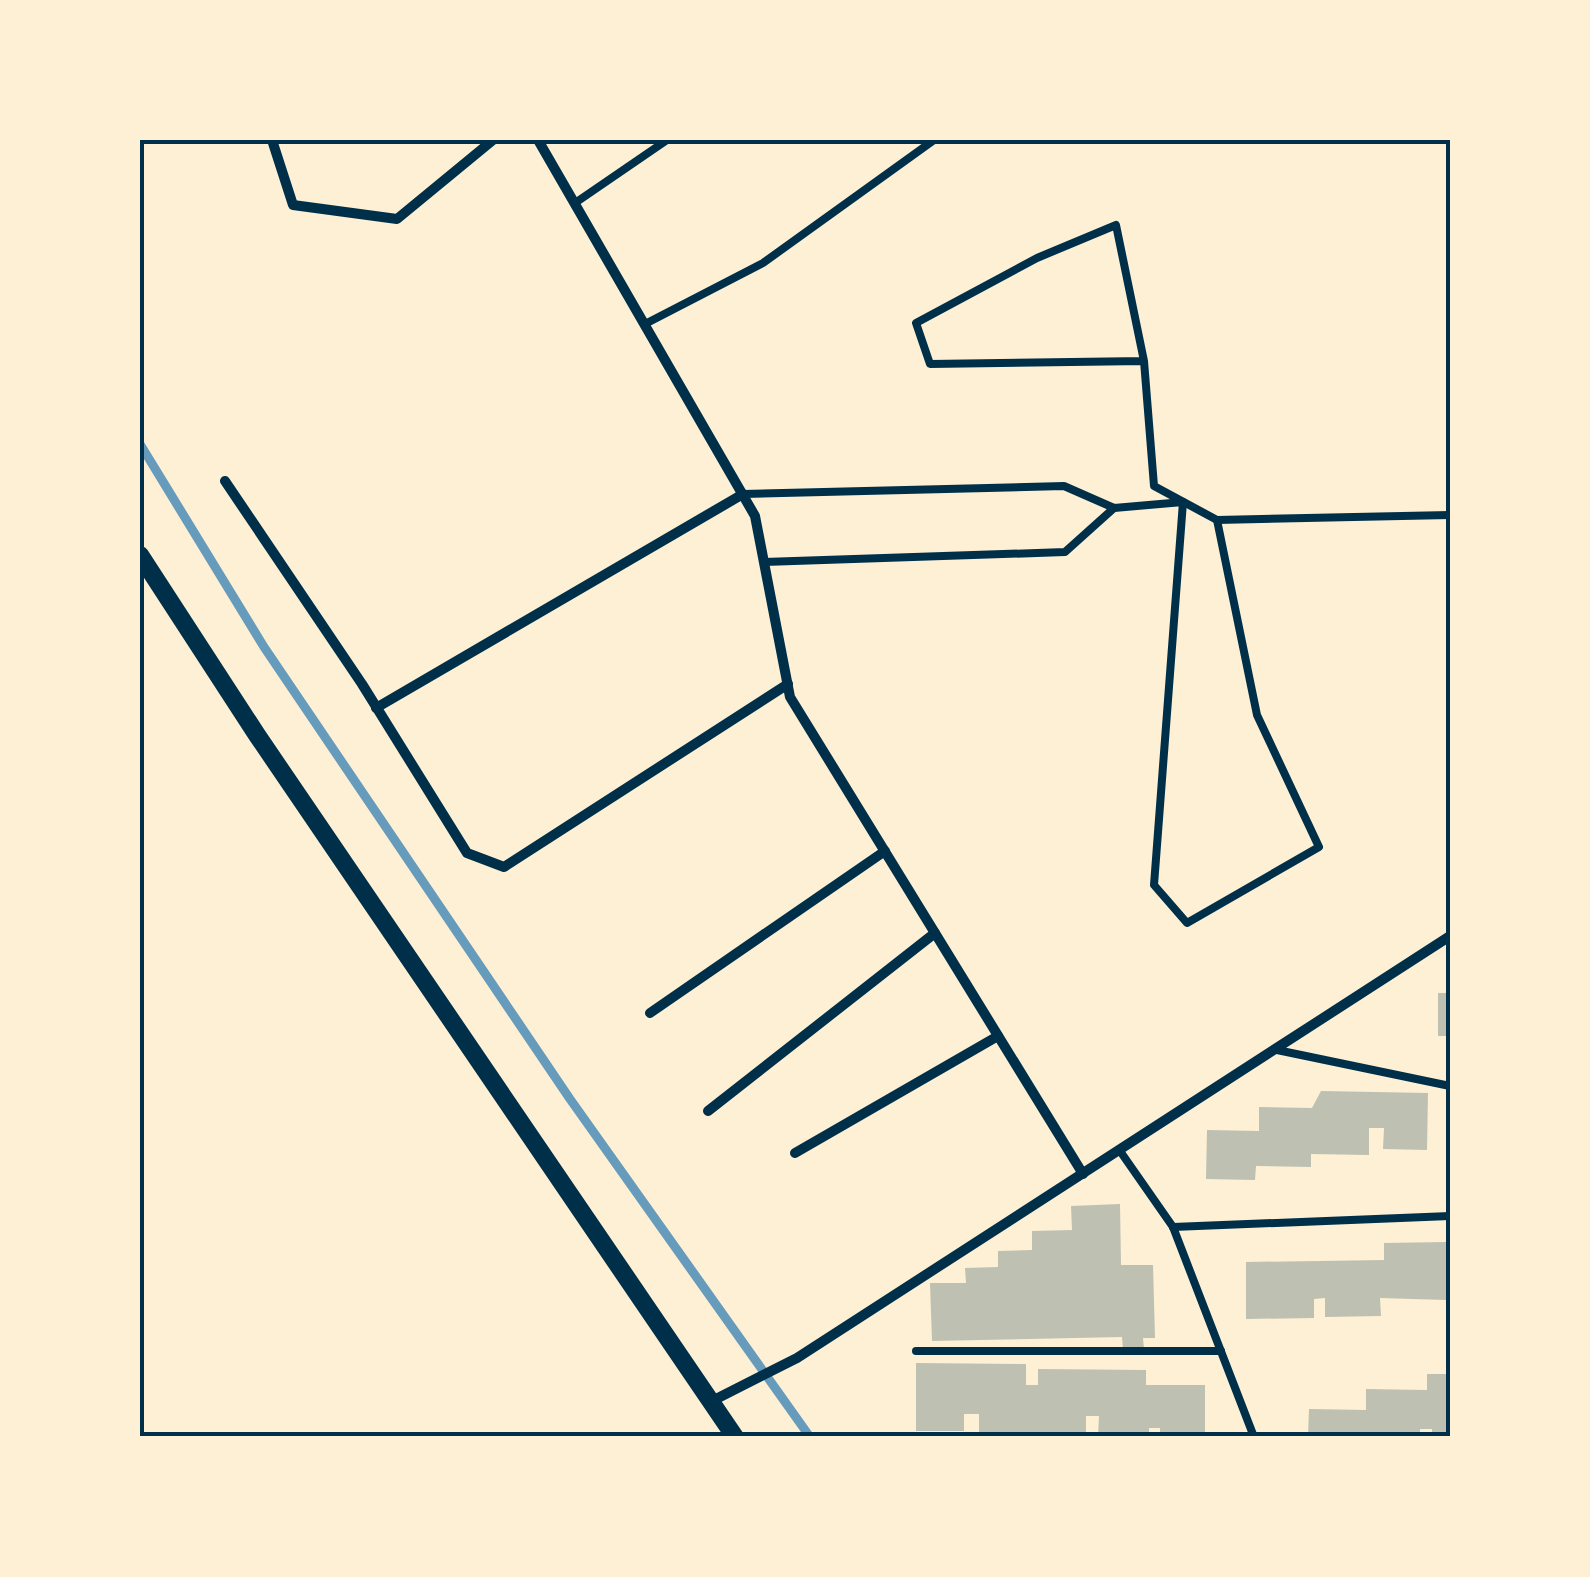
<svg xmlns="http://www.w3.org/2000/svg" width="1590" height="1577" font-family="'Exo 2',sans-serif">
	<rect width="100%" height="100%" fill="#fdf0d5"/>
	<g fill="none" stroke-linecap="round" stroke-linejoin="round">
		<path stroke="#669bbc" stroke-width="9" d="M 140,444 L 264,647 L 570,1099 L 810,1437"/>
	</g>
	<g fill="#bec0b2">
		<rect x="1438" y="993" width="12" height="43"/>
		<path d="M 1321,1091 L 1428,1093 L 1427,1150 L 1383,1149 L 1384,1128 L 1369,1128 L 1369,1155 L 1311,1154 L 1311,1167 L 1256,1166 L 1255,1180 L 1206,1179 L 1207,1130 L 1259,1131 L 1259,1107 L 1312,1108 Z"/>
		<path d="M 1120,1204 L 1121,1265 L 1153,1265 L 1155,1338 L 1143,1338 L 1144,1349 L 1123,1350 L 1122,1337 L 932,1341 L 930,1283 L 966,1283 L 965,1268 L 998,1267 L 998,1251 L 1032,1250 L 1032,1231 L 1072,1230 L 1071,1206 Z"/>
		<path d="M 1446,1242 L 1446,1300 L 1380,1298 L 1381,1316 L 1325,1317 L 1325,1298 L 1314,1299 L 1314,1318 L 1246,1319 L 1246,1262 L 1384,1260 L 1384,1243 Z"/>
		<path d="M 916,1363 L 1026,1364 L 1026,1385 L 1038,1385 L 1038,1369 L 1146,1370 L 1146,1385 L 1205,1385 L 1205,1437 L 1160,1437 L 1160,1428 L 1149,1428 L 1149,1437 L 1098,1437 L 1099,1416 L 1086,1416 L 1086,1436 L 979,1435 L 979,1414 L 964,1414 L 964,1431 L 916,1431 Z"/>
		<path d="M 1427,1374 L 1450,1374 L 1450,1437 L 1432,1437 L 1432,1429 L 1420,1429 L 1420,1437 L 1308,1437 L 1309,1409 L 1366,1410 L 1366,1389 L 1427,1390 Z"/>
	</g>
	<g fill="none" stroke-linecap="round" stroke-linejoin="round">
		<g stroke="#003049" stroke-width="8">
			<path d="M 575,203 L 667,140"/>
			<path d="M 645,324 L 763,263 L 934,140"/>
			<path d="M 1144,361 L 930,364 L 916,323 L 1037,258 L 1116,225 L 1144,361 L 1154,486 L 1217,520 L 1450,515"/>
			<path d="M 743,494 L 1064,486 L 1114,508 L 1183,502 L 1154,885 L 1187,923 L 1319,847 L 1257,715 L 1217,520"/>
			<path d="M 764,562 L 1065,552 L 1114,508"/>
			<path d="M 1277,1050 L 1450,1086"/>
			<path d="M 1120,1151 L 1173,1227 L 1254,1437"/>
			<path d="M 1173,1227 L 1450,1216"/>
			<path d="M 916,1351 L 1221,1351"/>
		</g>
		<g stroke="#003049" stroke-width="10">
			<path d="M 272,140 L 293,205 L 397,219 L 493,140"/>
			<path d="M 538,140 L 755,516 L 790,697 L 1083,1174"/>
			<path d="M 225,481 L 362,684 L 467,853 L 504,867 L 788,684"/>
			<path d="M 376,708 L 743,494"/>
			<path d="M 650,1013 L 885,851"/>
			<path d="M 708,1111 L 935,933"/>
			<path d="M 795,1153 L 998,1036"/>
			<path d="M 714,1400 L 797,1358 L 1450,936"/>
		</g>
		<path stroke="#003049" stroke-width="18" d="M 140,555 L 257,735 L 735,1437"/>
	</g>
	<rect width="1590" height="1577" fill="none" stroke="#fdf0d5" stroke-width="285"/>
	<rect x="142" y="142" width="1306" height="1292" fill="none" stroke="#003049" stroke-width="4"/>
</svg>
